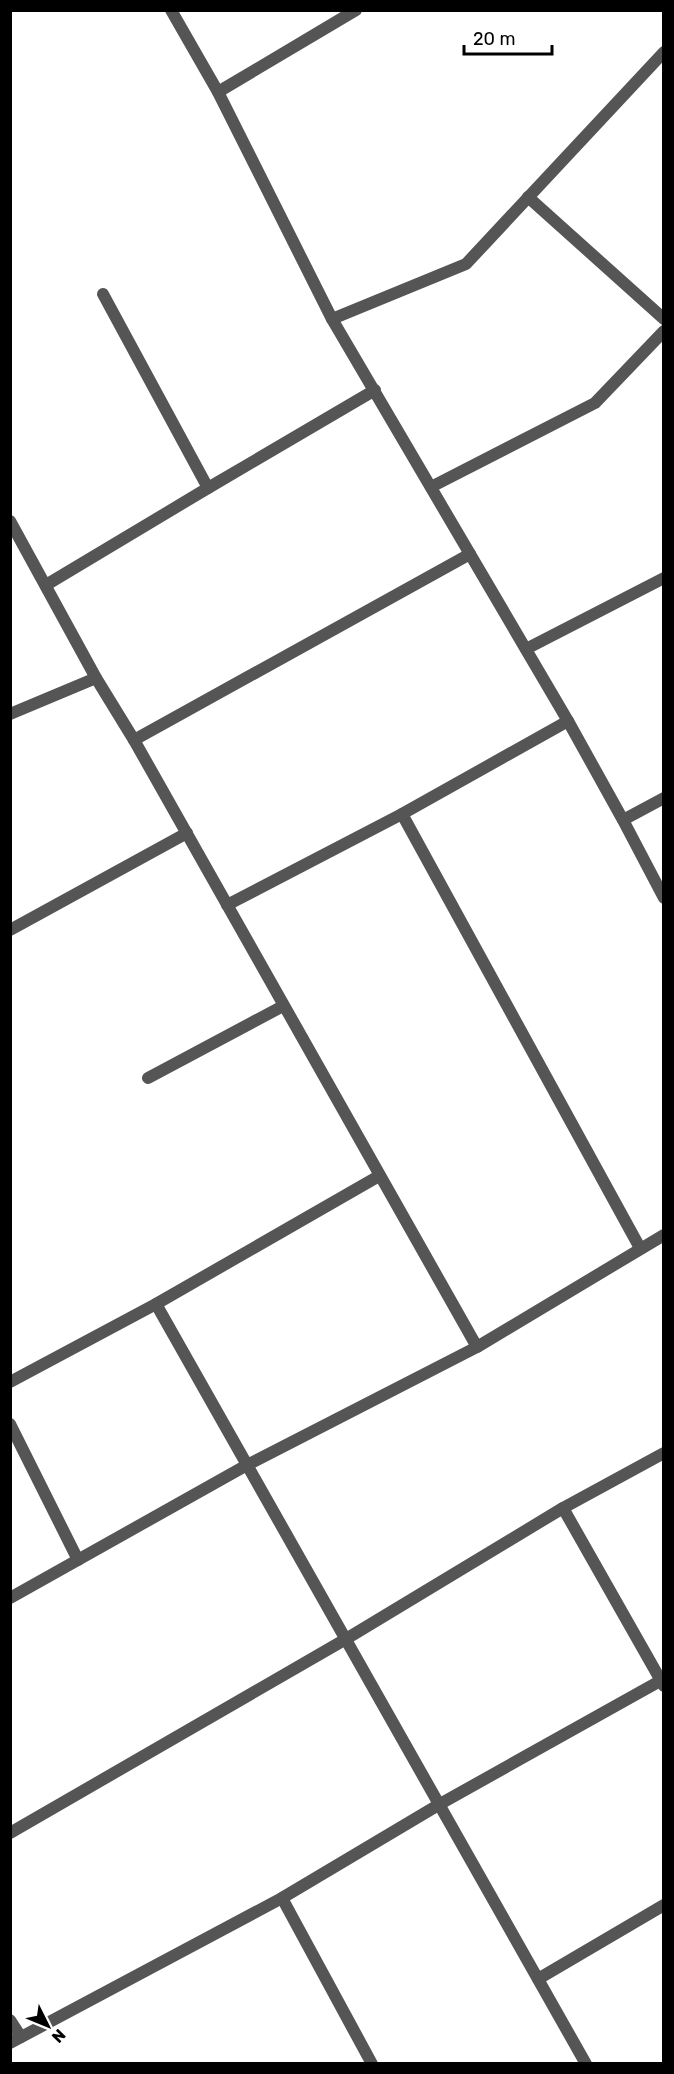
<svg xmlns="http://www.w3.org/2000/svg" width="674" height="2074" font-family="Rubik,sans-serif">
	<rect width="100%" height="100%" fill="#fff"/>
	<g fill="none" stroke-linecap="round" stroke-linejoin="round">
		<g stroke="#555" stroke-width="12">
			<path d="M 171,10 L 218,92 L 332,319 L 568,721 L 623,820 L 664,898"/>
			<path d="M 218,92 L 356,10"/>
			<path d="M 528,197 L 664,319"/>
			<path d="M 103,294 L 208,488"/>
			<path d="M 332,319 L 466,264 L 664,52"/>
			<path d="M 431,487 L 595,403 L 664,331"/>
			<path d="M 10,521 L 96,678 L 134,740 L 477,1347"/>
			<path d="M 46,585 L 208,488 L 375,390"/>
			<path d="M 526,649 L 664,578"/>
			<path d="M 10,714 L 96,678"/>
			<path d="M 134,740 L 470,554"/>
			<path d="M 402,814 L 640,1248"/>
			<path d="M 623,820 L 664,798"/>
			<path d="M 227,905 L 402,814 L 568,721"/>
			<path d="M 10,930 L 187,833"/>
			<path d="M 148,1078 L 283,1006"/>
			<path d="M 156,1304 L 586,2064"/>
			<path d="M 10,1382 L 156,1304 L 379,1176"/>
			<path d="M 10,1424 L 78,1560"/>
			<path d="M 563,1508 L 664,1686"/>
			<path d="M 10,1598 L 247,1465 L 477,1347 L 664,1235"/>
			<path d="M 10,1833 L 346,1639 L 563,1508 L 664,1453"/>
			<path d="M 282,1898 L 372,2064"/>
			<path d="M 538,1979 L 664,1905"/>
			<path d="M 10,2020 L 21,2037"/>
			<path d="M 10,2043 L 282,1898 L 440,1804 L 660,1681"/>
		</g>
	</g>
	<rect width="674" height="2074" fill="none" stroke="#000000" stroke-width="24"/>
	<g transform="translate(48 2026) rotate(133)" stroke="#ffffff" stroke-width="4.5" paint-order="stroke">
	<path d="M0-4.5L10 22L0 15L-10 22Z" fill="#000000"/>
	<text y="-9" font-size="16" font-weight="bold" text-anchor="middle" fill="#000000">N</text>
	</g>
	<path d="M464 45v9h88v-9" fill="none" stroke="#000000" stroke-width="3"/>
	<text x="473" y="45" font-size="18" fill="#000000" stroke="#ffffff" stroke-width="4.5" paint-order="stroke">20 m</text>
</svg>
